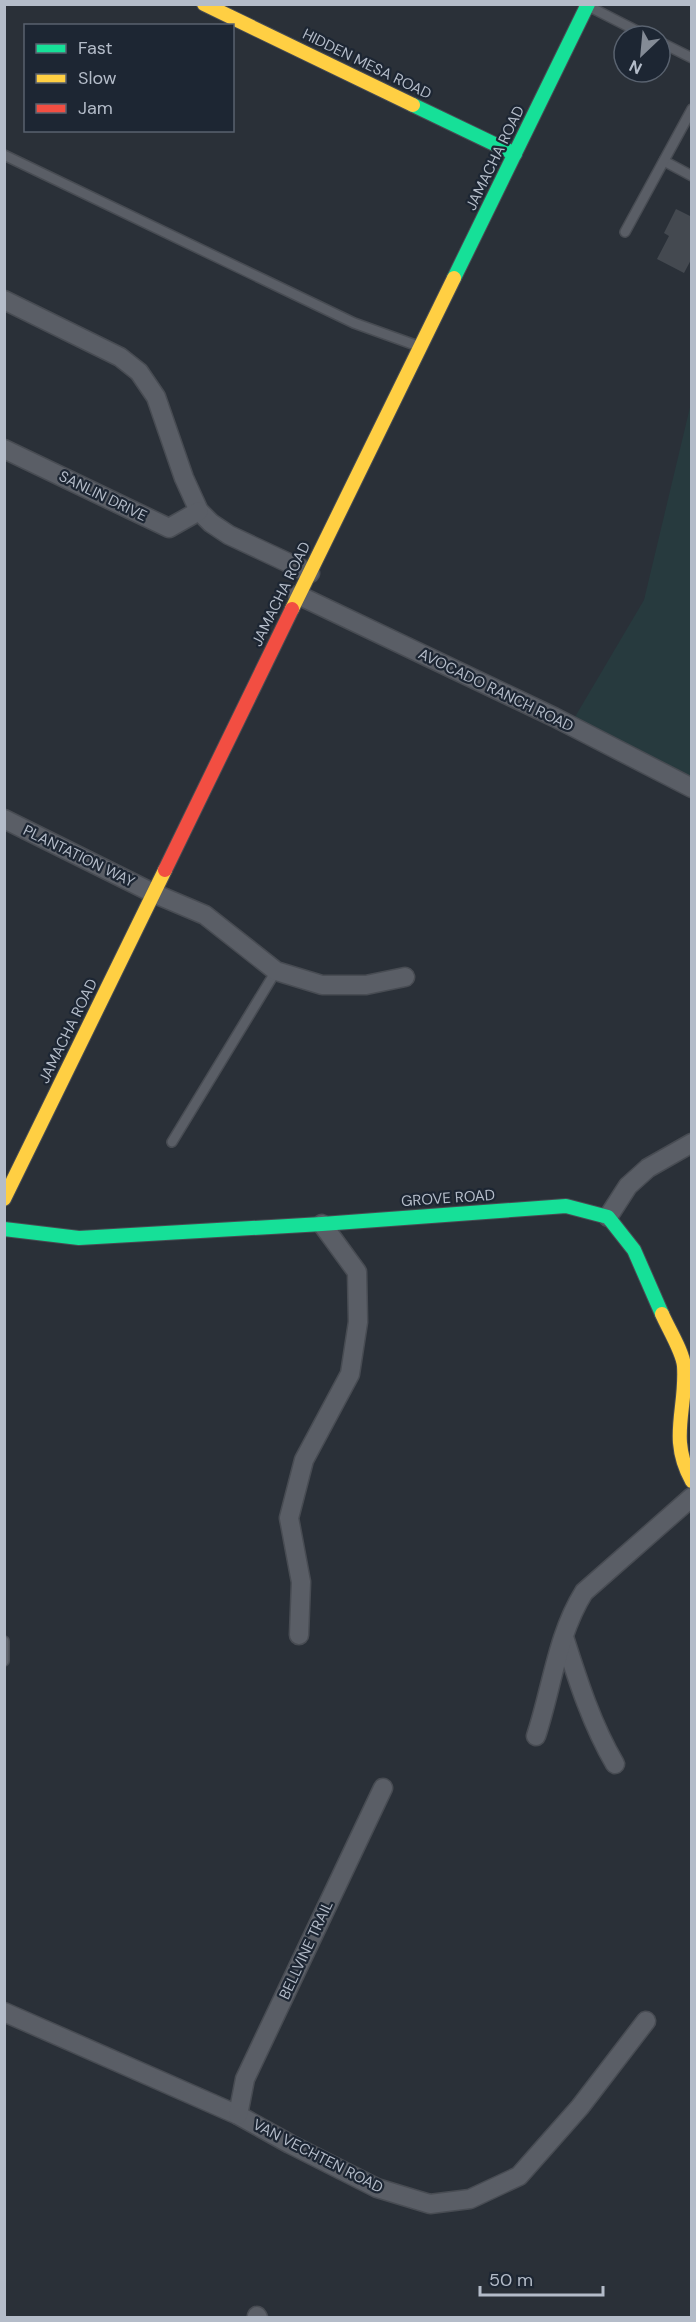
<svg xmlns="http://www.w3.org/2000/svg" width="696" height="2322" font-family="'DM Sans',sans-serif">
	<rect width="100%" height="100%" fill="#2a3038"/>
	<path fill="#273a3e" d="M 691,403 L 691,780 L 572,722 L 644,600 Z"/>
	<path fill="#444950" d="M 676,209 L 692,217 L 692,258 L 684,273 L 657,259 L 669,236 L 664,233 Z"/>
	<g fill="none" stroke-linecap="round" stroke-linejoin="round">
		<g stroke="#484c53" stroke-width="12">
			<g id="lane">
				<path d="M 590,7 L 647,36"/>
				<path d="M 660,42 L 692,58"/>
				<path d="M 4,155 L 354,323 L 418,346"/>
				<path d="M 664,161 L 692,176"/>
				<path d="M 625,232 L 692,109"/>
				<path d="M 172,1142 L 276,971"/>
				<path d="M 4,1641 L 4,1661"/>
			</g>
		</g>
		<g stroke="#484c53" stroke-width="21">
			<g id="street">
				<path d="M 4,300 L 120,357 L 139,372 L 156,397 L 184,478 L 199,511 L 211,523 L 229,535 L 310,573"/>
				<path d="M 4,449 L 169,528 L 199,511"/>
				<path d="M 298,595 L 554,717 L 692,788"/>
				<path d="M 4,819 L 153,893 L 205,915 L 276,971 L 322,985 L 366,985 L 405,977"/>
				<path d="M 608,1217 L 628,1186 L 648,1168 L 692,1143"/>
				<path d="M 299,1635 L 301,1582 L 289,1518 L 304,1460 L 350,1374 L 358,1322 L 357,1272 L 322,1224"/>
				<path d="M 564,1637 C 578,1681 592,1725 615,1764"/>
				<path d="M 536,1736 C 552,1688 557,1635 584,1592 L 692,1497"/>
				<path d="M 4,2012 L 238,2115 L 290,2144 L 377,2188 L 430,2204 L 470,2199 L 519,2176 L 580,2107 L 646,2021"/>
				<path d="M 238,2115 L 245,2079 L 383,1788"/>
				<path d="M 257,2316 L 258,2318"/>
			</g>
		</g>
		<g stroke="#484c53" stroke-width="16">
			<g id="fast">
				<path d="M 413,105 L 515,154"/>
				<path d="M 454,278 L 588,4"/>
				<path d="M 4,1229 L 79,1238 L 322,1224 L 566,1206 L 608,1217 L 634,1250 L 662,1314"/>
			</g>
		</g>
		<g stroke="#484c53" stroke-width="16">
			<g id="slow">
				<path d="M 204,4 L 413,105"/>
				<path d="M 292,609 L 454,278"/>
				<path d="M 4,1199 L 165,870"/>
				<path d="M 662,1314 C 668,1328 683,1352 684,1366 C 687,1410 668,1438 692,1481"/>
			</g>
		</g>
		<g stroke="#484c53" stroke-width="16">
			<path id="jam" d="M 165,870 L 292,609"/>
		</g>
		<use href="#lane" stroke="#5a5e66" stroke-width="9"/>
		<use href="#street" stroke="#5a5e66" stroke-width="18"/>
		<use href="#fast" stroke="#16e098" stroke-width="14"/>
		<use href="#slow" stroke="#ffcf43" stroke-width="14"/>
		<use href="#jam" stroke="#f24e42" stroke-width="14"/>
	</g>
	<g text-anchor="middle" stroke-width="4.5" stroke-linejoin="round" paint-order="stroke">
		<g font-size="15" fill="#b4bcc9" stroke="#1d2633">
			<text transform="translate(367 64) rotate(26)" y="5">HIDDEN MESA ROAD</text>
			<text transform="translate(495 158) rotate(-64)" y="5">JAMACHA ROAD</text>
			<text transform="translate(103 496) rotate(26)" y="5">SANLIN DRIVE</text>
			<text transform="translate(281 594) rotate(-64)" y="5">JAMACHA ROAD</text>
			<text transform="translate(496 690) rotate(26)" y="5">AVOCADO RANCH ROAD</text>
			<text transform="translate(79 856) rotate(26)" y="5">PLANTATION WAY</text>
			<text transform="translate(68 1031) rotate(-64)" y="5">JAMACHA ROAD</text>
			<text transform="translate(448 1198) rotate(-4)" y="5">GROVE ROAD</text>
			<text transform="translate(306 1950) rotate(-65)" y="5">BELLVINE TRAIL</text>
			<text transform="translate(318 2156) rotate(27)" y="5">VAN VECHTEN ROAD</text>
		</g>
	</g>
	<rect width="696" height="2322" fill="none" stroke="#b4bcc9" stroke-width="12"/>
	<rect x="24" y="24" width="210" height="108" fill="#1d2633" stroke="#59626f" stroke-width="1.5"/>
	<rect x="36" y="44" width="30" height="9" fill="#16e098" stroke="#59626f" stroke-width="1.5"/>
	<text x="78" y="54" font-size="18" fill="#b4bcc9">Fast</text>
	<rect x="36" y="74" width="30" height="9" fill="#ffcf43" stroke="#59626f" stroke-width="1.5"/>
	<text x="78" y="84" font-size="18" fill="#b4bcc9">Slow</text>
	<rect x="36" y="104" width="30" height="9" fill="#f24e42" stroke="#59626f" stroke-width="1.5"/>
	<text x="78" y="114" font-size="18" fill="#b4bcc9">Jam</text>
	<g transform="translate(642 54) rotate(206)"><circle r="28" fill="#1d2633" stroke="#59626f" stroke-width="1.5"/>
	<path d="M0-4.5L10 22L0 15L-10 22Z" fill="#848b96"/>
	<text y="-9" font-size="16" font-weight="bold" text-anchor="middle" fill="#b4bcc9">N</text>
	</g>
	<path d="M480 2286v9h123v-9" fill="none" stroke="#b4bcc9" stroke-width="3"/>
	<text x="489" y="2286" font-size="18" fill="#b4bcc9" stroke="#1d2633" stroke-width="4.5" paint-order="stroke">50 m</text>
</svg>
